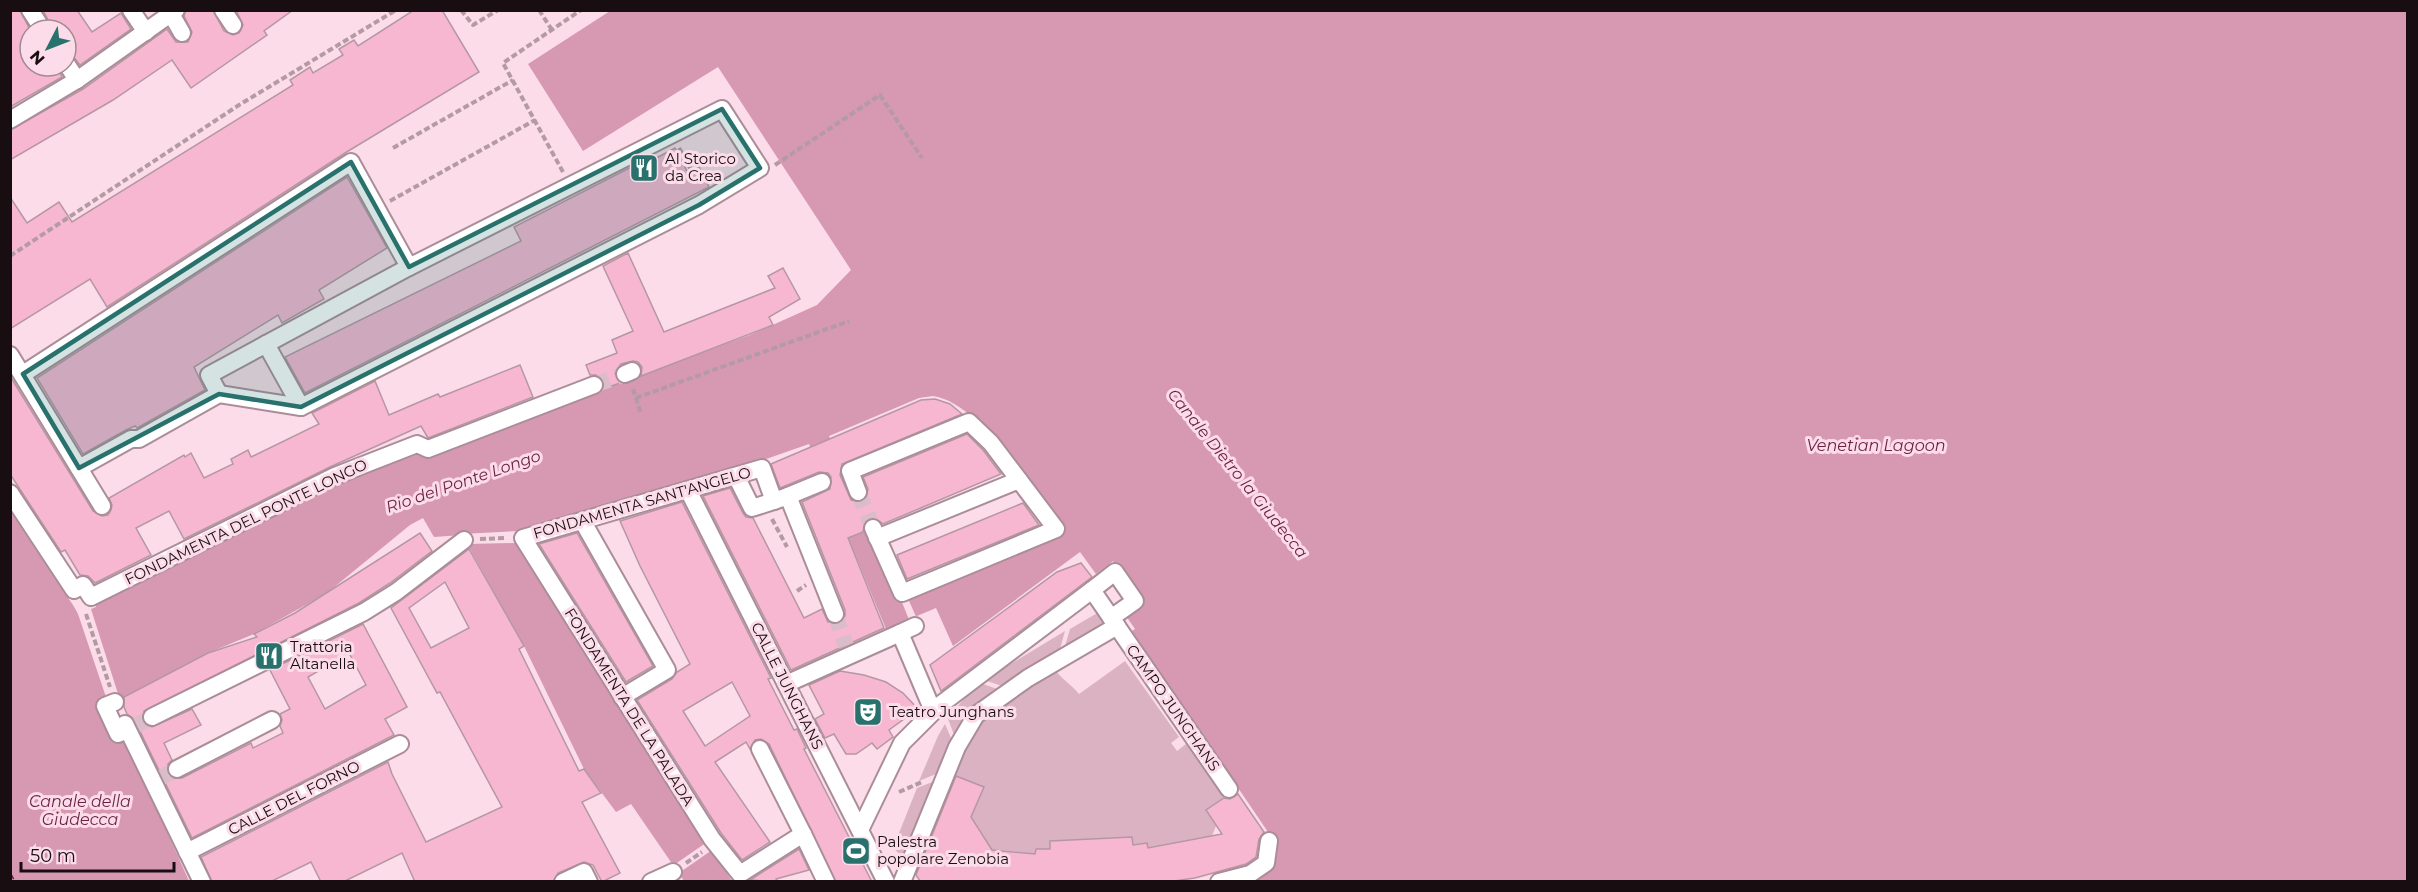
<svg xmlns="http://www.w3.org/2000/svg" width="2418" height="892" font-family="Montserrat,sans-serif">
	<rect width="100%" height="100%" fill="#fcdce8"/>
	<g fill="#dab2c1">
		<path d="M 1099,612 L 1107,627 L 1063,653 L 1070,629 Z"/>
		<path d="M 1065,631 L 1058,656 L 1005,687 L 984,680 Z"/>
		<path d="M 1125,661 L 1179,737 L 1171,743 L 1177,751 L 1186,744 L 1224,798 L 1206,810 L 1216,826 L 1212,836 L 1148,848 L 1147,843 L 1133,845 L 1132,838 L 1051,841 L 1050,849 L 1036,849 L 1035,854 L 999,850 L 995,854 L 986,847 L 988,843 L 976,824 L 971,825 L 970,812 L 974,810 L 984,787 L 950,774 L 983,714 L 1053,667 C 1061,679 1071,684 1079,694 Z"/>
		<path d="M 980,683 L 1000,690 L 956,740 L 948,719 L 962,701 Z"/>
		<path d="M 945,724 L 954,745 L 943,771 L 919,781 L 938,736 Z"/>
		<path d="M 940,779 L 907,861 L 893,848 L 917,788 Z"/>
	</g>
	<path fill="#d798b2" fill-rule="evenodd" d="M 610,11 L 2407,11 L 2407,881 L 1252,881 L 1272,838 L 1132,631 L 1135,629 L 1126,616 L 1143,603 L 1113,561 L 1096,574 L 1080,552 L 953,646 L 936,608 L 886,629 L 809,444 L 769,458 L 517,532 L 516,543 L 707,841 L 728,870 L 726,872 L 732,881 L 684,881 L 631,804 L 616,812 L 584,769 L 524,646 L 462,535 L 434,537 L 423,518 L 410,525 L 327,593 L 254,634 L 208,653 L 120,700 L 109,703 L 189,881 L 11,881 L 10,511 L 79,614 L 96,607 L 95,601 L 338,483 L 750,335 L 817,305 L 851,270 L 718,67 L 583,151 L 528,64 ZM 933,396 C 979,402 1038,494 1066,531 L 898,601 L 829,436 L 919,398 Z"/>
	<g fill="#fcdce8">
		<path d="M 517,531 L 516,543 L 467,544 L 461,534 Z"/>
		<path d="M 70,592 L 80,610 L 89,607 L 91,609 L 120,700 L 108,703 L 78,614 L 67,593 Z"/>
		<path d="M 906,594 L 917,619 L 910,622 L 899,595 Z"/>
		<path d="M 710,840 L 715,848 L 676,875 L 671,867 Z"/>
	</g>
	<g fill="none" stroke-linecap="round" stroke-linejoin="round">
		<path stroke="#681f44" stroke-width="1.5" stroke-dasharray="8 6" stroke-linecap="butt" d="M 10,872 L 15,882"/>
	</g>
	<g fill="#f8b7d1" stroke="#b597a3" stroke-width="1.5" fill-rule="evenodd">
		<path d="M 10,10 L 20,10 L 30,30 L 30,66 L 56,66 L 62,77 L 10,107 Z"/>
		<path d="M 43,10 L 77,10 L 92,32 L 121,13 L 131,29 L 80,65 L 71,54 L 66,53 L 66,30 L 53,30 Z"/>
		<path d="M 186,10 L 213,10 L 224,31 L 233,35 L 239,33 L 243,25 L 236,10 L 293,10 L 264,31 L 267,35 L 191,88 L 172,60 L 113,100 L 10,160 L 10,130 L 83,89 L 167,29 L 176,42 L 188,42 L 192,32 L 184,16 Z"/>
		<path d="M 414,10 L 442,10 L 479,72 L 345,153 L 107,307 L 90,279 L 10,329 L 10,197 L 27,223 L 59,202 L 72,222 L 293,85 L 290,80 L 310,67 L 313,73 L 343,55 L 339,49 L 354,40 L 358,46 Z"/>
		<path d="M 675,148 L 688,173 L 699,167 L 709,187 L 305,393 L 285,357 L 521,241 L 514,227 L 645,160 L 647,163 Z"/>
		<path d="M 347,177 L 387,248 L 319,290 L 324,299 L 282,323 L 278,315 L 194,367 L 205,390 L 137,428 L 135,426 L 126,430 L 83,454 L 37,378 Z"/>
		<path d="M 628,253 L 664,332 L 775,288 L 768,276 L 783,268 L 800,299 L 769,317 L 773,325 L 641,376 L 642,367 L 638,362 L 633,361 L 621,364 L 615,373 L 620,383 L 603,389 L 604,381 L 596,375 L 590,375 L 586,365 L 617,353 L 612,340 L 633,331 L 603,266 Z"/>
		<path d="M 520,365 L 533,397 L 428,438 L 421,426 L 330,467 L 184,539 L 169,511 L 136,528 L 151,555 L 95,583 L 88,576 L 80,575 L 65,550 L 61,552 L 10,474 L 10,376 L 93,511 L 102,516 L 108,515 L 111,510 L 112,505 L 109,498 L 184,455 L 185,457 L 191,453 L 204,478 L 233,464 L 231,459 L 248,450 L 251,457 L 319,424 L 312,413 L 375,381 L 389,415 L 438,394 L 440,397 Z"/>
		<path d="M 935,399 L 950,404 L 962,414 L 842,464 L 840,475 L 851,500 L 857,502 L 866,498 L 868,489 L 863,477 L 967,434 L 983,450 L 1001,474 L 883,524 L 875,518 L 865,521 L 863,532 L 848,538 L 884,628 L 791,670 L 703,496 L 730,488 L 743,513 L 746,517 L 753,518 L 804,618 L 822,609 L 828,622 L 839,623 L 845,616 L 845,610 L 802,502 L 830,489 L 831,477 L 828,473 L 819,472 L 780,488 L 771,464 L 921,400 Z"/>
		<path d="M 682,502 L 771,678 L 768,679 L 794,730 L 797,729 L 806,748 L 804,749 L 872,882 L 836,882 L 769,744 L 761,739 L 755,740 L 750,749 L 746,742 L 715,762 L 770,842 L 742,860 L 721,833 L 637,700 L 672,679 L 677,672 L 690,664 L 640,566 L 620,521 ZM 732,682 L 750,716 L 705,746 L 683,711 Z"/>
		<path d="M 1023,503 L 1039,525 L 907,579 L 897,555 Z"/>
		<path d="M 420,533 L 432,551 L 390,583 L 359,603 L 144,711 L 142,721 L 152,727 L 192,709 L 201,725 L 164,743 L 172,760 L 168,764 L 167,773 L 172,778 L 182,778 L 251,743 L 253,748 L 283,733 L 280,726 L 282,720 L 280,714 L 290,709 L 270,670 L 363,624 L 407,707 L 385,719 L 394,735 L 192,838 L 134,719 L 127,714 L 124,707 L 124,697 L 208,653 L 257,637 L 254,634 L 295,613 ZM 349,653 L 366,685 L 325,709 L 308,677 Z"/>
		<path d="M 577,533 L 653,666 L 626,682 L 539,544 Z"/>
		<path d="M 469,549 L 524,646 L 519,649 L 579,771 L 584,769 L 601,793 L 582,802 L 620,873 L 602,882 L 593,865 L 584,862 L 558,873 L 553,882 L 415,882 L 402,853 L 343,882 L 321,882 L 311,862 L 270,882 L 212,882 L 201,857 L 388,762 L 392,774 L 426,842 L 502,807 L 440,692 L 437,693 L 391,608 ZM 445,582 L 469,628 L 431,648 L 409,608 Z"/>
		<path d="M 1081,563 L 1092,577 L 941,691 L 930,665 L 1057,572 Z"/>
		<path d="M 840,671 L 864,675 L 886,682 L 903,693 L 918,709 L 889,730 L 893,737 L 877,749 L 872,743 L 856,754 L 846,754 L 834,734 L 825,738 L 815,719 L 824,714 L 809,685 Z"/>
		<path d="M 956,776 L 984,787 L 971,817 L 992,850 L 1035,854 L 1036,849 L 1050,849 L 1050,841 L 1132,837 L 1133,845 L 1147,843 L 1148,848 L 1222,834 L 1206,810 L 1224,798 L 1230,799 L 1238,794 L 1264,832 L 1259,839 L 1256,857 L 1246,864 L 1195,878 L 1167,882 L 920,881 L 916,875 Z"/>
		<path d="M 799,849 L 809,870 L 776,879 L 778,882 L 750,880 Z"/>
	</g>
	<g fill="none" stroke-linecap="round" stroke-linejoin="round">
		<g stroke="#dabdc8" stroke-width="16" stroke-dasharray="16 8" stroke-linecap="butt">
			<path d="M 594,385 L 625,374"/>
			<path d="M 858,492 L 873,528"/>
			<path d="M 835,614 L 846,646"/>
			<path d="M 133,727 L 152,717"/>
			<path d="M 157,780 L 177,769"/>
		</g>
		<g stroke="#ab8d99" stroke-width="20">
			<g id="street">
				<path d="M 30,10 L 43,30"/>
				<path d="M 131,10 L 146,32"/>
				<path d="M 223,10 L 233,25"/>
				<path d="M 171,14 L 182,33"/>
				<path d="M 66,63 L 77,80"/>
				<path d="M 10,120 L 77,80 L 176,10"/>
				<path d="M 266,344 L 301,407"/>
				<path d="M 10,355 L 102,506"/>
				<path d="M 23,374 L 351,162 L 409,267 L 722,109 L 760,168 L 699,205 L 301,407 L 219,394 L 139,439 L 131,439 L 79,468"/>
				<path d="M 625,374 L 632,371"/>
				<path d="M 219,394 L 209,375 L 409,267"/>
				<path d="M 736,476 L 752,508 L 774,501"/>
				<path d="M 688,490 L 886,882"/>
				<path d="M 858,492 L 850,471 L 969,422 L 991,443 L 1056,529 L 902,593 L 873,528"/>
				<path d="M 10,493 L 74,590 L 83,585 L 91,597 L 335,476 L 417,444 L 428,449 L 594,385"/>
				<path d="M 788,496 L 822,482"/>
				<path d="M 583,522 L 667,670 L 622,697"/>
				<path d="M 877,538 L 1019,480"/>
				<path d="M 1092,590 L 1115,572 L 1135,601 L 1111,618"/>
				<path d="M 915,626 L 900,633 L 933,711"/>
				<path d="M 786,684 L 900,633"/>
				<path d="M 115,702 L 105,706 L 118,734 L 127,730"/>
				<path d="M 152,717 L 364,612 L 396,592 L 464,540"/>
				<path d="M 125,724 L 202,882"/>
				<path d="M 760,749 L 803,834"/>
				<path d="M 177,769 L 272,720"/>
				<path d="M 860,830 L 902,743 L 940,705 L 1092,590 L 1229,789"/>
				<path d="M 187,852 L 400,744"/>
				<path d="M 563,882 L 584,872 L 589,882"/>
				<path d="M 651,882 L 673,872"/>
				<path d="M 826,882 L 803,834 L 740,874 L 712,839 L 523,538 L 762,468 L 774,501 L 788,496 L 835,614"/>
				<path d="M 902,882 L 957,747 L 976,715 L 1028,678 L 1117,626"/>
				<path d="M 1219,882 L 1250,874 L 1266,863 L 1269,841"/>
			</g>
		</g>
		<g stroke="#b39aa3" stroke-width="4" stroke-dasharray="6 3" stroke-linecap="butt">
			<path d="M 461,10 L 473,25 L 498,10"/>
			<path d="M 539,10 L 552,30"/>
			<path d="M 393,148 L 513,80"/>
			<path d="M 679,148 L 692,171"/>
			<path d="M 775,165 L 880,95 L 922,158"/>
			<path d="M 563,172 L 503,63 L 581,10"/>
			<path d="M 390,201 L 535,120"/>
			<path d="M 10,256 L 239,105 L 396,10"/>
			<path d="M 633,389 L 641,414"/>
			<path d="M 636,398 L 849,321"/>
			<path d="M 772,519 L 787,547"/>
			<path d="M 480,539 L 506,538"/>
			<path d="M 797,591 L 806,585"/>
			<path d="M 86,614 L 110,687"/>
			<path d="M 899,792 L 922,782"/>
			<path d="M 686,863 L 702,852"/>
		</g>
		<use href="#street" stroke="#fff" stroke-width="16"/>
	</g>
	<path fill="#28716c" fill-opacity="0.2" stroke="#28716c" stroke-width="4.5" stroke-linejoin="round" d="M 722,109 L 760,168 L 699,205 L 301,407 L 219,394 L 79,468 L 23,374 L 351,162 L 409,267 Z"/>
	<defs>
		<g id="restaurant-square" transform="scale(1.5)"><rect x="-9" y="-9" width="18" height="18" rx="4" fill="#28716c" stroke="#fcdce8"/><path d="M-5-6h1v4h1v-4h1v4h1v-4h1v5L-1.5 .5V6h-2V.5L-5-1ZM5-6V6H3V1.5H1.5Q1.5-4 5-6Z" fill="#fff"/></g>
		<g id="theatre-square" transform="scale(1.5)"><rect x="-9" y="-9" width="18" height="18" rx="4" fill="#28716c" stroke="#fcdce8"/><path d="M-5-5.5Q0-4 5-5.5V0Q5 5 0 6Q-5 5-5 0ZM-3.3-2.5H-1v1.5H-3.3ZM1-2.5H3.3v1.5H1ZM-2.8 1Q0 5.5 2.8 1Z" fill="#fff"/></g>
		<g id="stadium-square" transform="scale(1.5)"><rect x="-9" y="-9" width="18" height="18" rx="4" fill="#28716c" stroke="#fcdce8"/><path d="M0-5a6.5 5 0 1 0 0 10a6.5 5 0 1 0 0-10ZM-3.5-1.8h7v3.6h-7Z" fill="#fff"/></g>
	</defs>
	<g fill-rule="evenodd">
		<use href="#restaurant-square" x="644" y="168"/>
		<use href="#restaurant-square" x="269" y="656"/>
		<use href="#theatre-square" x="868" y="712"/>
		<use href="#stadium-square" x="856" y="851"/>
	</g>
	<g text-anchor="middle" stroke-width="6" stroke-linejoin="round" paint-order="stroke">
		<g font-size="15" fill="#180e12" stroke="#fcdce8" text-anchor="start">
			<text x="665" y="164">Al Storico<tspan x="665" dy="17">da Crea</tspan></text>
			<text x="290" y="652">Trattoria<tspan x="290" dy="17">Altanella</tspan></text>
			<text x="889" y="717">Teatro Junghans</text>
			<text x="877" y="847">Palestra<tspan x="877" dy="17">popolare Zenobia</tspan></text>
		</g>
		<g font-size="15" fill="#180e12" stroke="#fcdce8">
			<text transform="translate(642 503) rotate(-16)" y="5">FONDAMENTA SANT'ANGELO</text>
			<text transform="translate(246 522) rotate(-26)" y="5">FONDAMENTA DEL PONTE LONGO</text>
			<text transform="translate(787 686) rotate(63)" y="5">CALLE JUNGHANS</text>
			<text transform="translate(629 707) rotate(58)" y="5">FONDAMENTA DE LA PALADA</text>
			<text transform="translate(1173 708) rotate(55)" y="5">CAMPO JUNGHANS</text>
			<text transform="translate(294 798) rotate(-27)" y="5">CALLE DEL FORNO</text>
		</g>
		<g font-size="16" font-style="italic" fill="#681f44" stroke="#fcdce8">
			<text x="1876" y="451">Venetian Lagoon</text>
			<text transform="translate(1238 473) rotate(51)" y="6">Canale Dietro la Giudecca</text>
			<text transform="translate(463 481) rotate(-19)" y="6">Rio del Ponte Longo</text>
			<text x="80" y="807">Canale della<tspan x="80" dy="18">Giudecca</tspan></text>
		</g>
	</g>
	<rect width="2418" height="892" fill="none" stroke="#180e12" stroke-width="24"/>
	<g transform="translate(48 48) rotate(228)"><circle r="28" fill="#fcdce8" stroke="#a18a92" stroke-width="1.5"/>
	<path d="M0-4.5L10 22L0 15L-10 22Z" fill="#28716c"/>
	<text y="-9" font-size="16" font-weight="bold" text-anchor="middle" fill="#180e12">N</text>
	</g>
	<path d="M21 862v9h153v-9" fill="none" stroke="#180e12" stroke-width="3"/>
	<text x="30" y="862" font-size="18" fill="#180e12" stroke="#fcdce8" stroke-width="4.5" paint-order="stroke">50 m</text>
</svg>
